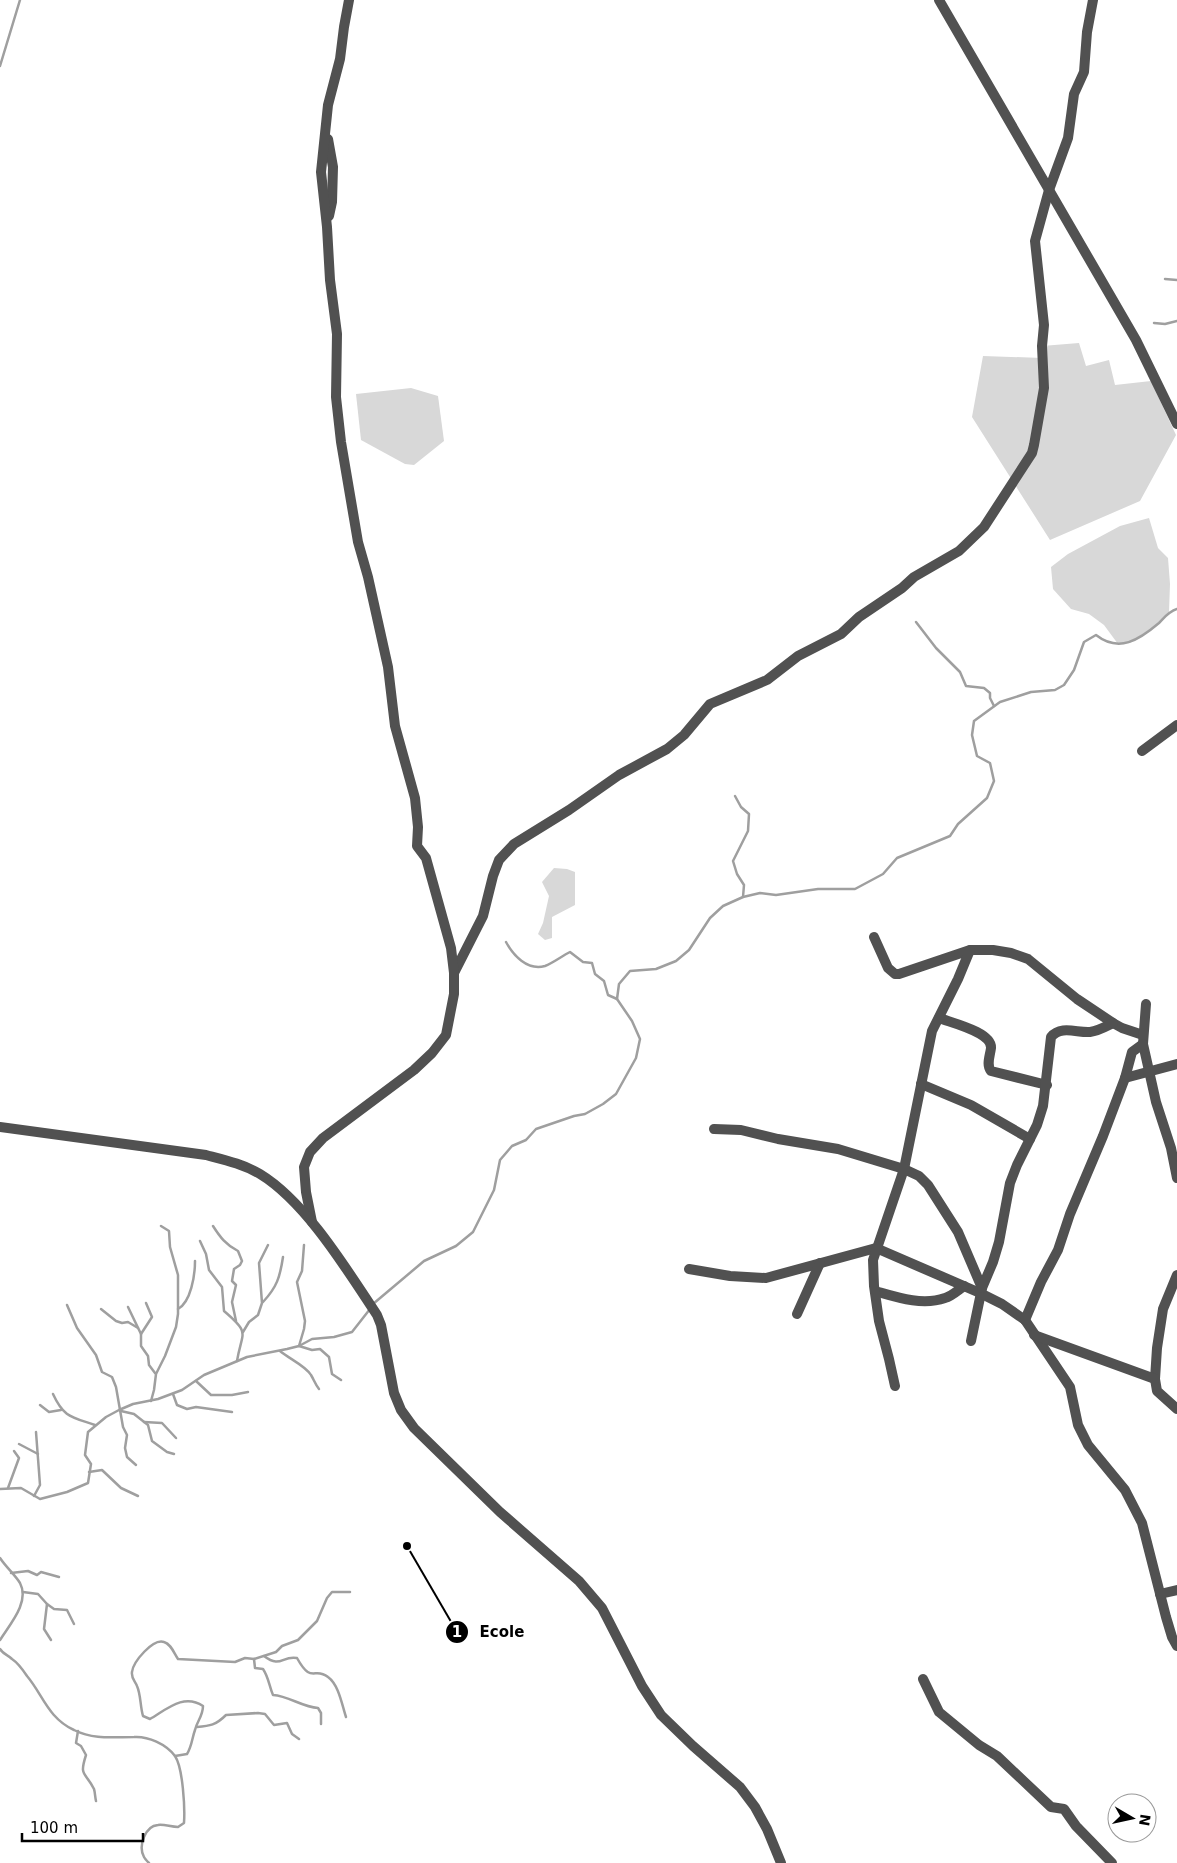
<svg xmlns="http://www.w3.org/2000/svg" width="1177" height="1863" font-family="'DejaVu Sans',sans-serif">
	<rect width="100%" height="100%" fill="#fff"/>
	<g fill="#d8d8d8">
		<path d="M 1079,343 L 1086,366 L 1109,360 L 1115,385 L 1151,381 L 1176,435 L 1140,501 L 1050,540 L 972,417 L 983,356 L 1042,358 L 1042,346 Z"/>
		<path d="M 411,388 L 438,396 L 444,441 L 414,465 L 405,464 L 361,440 L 356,394 Z"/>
		<path d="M 1149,518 L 1158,548 L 1168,558 L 1170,584 L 1169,612 L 1159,623 L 1130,643 L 1118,644 L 1104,625 L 1089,614 L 1071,609 L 1053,589 L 1051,567 L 1068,554 L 1120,526 Z"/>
		<path d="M 554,868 L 567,869 L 575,872 L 575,905 L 552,917 L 552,938 L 545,940 L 538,934 L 543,923 L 549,896 L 542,882 Z"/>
	</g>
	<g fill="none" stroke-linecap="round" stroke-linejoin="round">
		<g stroke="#9f9f9f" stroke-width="2.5">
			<path d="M 0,66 L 20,0"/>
			<path d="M 1165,279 L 1177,280"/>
			<path d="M 1154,323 L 1165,324 L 1177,321"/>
			<path d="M 916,622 L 936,648 L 960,672 L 966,686 L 984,688 L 990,693 L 990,698 L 994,706"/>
			<path d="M 735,796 L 741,807 L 749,814 L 748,831 L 733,861 L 737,874 L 744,885 L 743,897"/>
			<path d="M 506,942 C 513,955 527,971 545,966 C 553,963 562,956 570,952 L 583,962 L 592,963 L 595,974 L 604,981 L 608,995 L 617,999"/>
			<path d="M 213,1226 C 220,1237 226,1245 238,1251 L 242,1261 L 240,1265 L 234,1269 L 232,1281 L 236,1285 L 232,1302 L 236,1321"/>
			<path d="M 200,1241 L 206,1254 L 209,1270 L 222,1287 L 224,1311 C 251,1334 242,1331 237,1361"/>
			<path d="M 304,1245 L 302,1271 L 297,1282 L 305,1321 L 304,1329 L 299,1346 L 312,1350 L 320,1349 L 329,1357 L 332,1374 L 341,1380"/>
			<path d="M 263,1302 C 277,1287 280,1277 283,1257"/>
			<path d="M 373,1304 L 424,1261 L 456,1246 L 473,1232 L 494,1190 L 500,1160 L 512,1146 L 526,1140 L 536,1129 L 574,1116 L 585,1114 L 603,1104 L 616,1094 L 636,1058 L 640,1039 L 632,1021 L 617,999 L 619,984 L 630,971 L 656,969 L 676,961 L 689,950 L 710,918 L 723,906 L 743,897 L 760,893 L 776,895 L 818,889 L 855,889 L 883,874 L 897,858 L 950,836 L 958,824 L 987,798 L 994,781 L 990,763 L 977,756 L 972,735 L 974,721 L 1000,702 L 1031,692 L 1055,690 L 1064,685 L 1074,670 L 1084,642 L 1096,635 C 1119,653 1139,640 1159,623 C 1165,617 1168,612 1177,609"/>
			<path d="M 67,1305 L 77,1328 L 96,1355 L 102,1372 L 112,1377 L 116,1387 L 123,1427 L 127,1435 L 125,1448 L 127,1457 L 136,1465"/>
			<path d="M 128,1307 L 141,1334 L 141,1346 L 148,1356 L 149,1365 L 155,1373"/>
			<path d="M 101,1309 L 116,1321 L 122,1323 L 128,1322 L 138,1328"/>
			<path d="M 178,1309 C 191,1302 195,1275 195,1261"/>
			<path d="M 243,1332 L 249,1322 L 258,1315 L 262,1303 L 259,1263 L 268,1245"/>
			<path d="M 141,1334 L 152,1317 L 146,1303"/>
			<path d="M 280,1351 C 288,1358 306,1366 311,1375 C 314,1380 315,1384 319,1389"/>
			<path d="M 196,1381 L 211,1395 L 232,1395 L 248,1392"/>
			<path d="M 53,1394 C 64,1418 72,1417 95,1425"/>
			<path d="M 173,1394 L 177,1405 L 187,1409 L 196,1407 L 232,1412"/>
			<path d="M 151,1401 L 154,1390 L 156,1374 L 165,1356 L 176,1327 L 178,1314 L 178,1275 L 170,1247 L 169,1231 L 161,1226"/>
			<path d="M 40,1405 L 49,1412 L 61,1410"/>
			<path d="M 121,1411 L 134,1414 L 148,1425 L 152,1441 L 167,1452 L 174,1454"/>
			<path d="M 144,1422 L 162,1423 L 176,1438"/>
			<path d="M 19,1444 L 38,1454"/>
			<path d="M 89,1472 L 102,1470 L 121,1488 L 138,1496"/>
			<path d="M 8,1488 L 19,1458 L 14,1451"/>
			<path d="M 0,1489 L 21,1488 L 40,1499 L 67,1492 L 88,1483 L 91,1464 L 85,1455 L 88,1432 L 106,1417 L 119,1410 L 133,1404 L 158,1399 L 182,1390 L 204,1375 L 247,1357 L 287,1349 L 299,1346 L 312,1339 L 334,1337 L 352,1332 L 370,1309"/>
			<path d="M 34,1496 L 40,1485 L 36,1432"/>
			<path d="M 0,1558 C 6,1567 15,1575 20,1583 C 30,1602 10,1624 0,1640"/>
			<path d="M 11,1573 L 28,1571 L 37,1575 L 41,1572 L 59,1577"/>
			<path d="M 23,1592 L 38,1594 L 47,1604 L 44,1629 L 51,1640"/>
			<path d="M 47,1604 L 54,1609 L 67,1610 L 74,1624"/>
			<path d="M 0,1649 C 3,1654 8,1655 12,1659 C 18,1663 23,1670 27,1676 C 43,1695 48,1718 74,1730 C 94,1740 113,1737 134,1737 C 148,1736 166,1744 175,1756 C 183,1768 185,1808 184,1823 L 178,1827 C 171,1827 164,1824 158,1825 C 145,1826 138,1846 144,1857 C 145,1859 147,1861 149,1863"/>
			<path d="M 264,1656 C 281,1669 282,1655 297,1658 C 312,1685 314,1666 328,1677 C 339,1685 342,1705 346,1717"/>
			<path d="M 254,1659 L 255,1668 L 263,1669 C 269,1678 269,1686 273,1695 C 289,1696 302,1707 318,1708 L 321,1713 L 321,1724"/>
			<path d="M 197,1727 C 210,1726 216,1725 226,1715 L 258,1713 L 265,1714 L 274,1725 L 287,1723 L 292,1734 L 299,1739"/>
			<path d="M 78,1731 L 76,1743 L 81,1746 L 86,1755 C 79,1777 85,1771 94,1789 C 95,1792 95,1797 96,1801"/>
			<path d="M 175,1756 L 187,1754 C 192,1746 192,1738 195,1730 C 197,1721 203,1716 203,1706 C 184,1693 167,1709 150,1719 L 143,1716 C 140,1706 141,1695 137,1686 C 135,1681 131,1678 132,1672 C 133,1662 153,1638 164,1642 C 171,1644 174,1653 178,1659 L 235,1662 L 245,1658 L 254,1659 L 276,1652 L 282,1646 L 298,1640 L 317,1621 L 327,1598 L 332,1592 L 350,1592"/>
		</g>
		<g stroke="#515151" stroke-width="10">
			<path d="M 328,139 L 333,167 L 332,202 L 329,216"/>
			<path d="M 1142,751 L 1177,725"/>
			<path d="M 874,937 L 888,968 L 895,974 L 899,974 L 970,950 L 993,950 L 1011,953 L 1028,959 L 1077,999 L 1113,1023 L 1122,1028 L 1143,1035"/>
			<path d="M 454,973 L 483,916 L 493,876 L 499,860 L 514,844 L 569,810 L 619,775 L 667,749 L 684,735 L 710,704 L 767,680 L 798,656 L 841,634 L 859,617 L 902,588 L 914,577 L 959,551 L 984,527 L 1032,453 L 1034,445 L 1044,388 L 1042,346 L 1044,325 L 1035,241 L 1049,190 L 1068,138 L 1074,94 L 1084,72 L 1087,32 L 1093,0"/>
			<path d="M 1146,1004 L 1143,1044 L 1156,1102 L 1171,1148 L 1177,1178"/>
			<path d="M 939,1018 C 952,1023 992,1032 991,1048 C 990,1056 986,1065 991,1071 L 1047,1085"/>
			<path d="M 1125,1078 L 1177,1064"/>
			<path d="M 921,1084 L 971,1105 L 1030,1139"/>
			<path d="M 714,1129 L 741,1130 L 778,1139 L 838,1149 L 904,1169 L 919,1176 L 928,1185 L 958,1232 L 982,1288 L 971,1341"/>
			<path d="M 312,1222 L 306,1192 L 304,1167 L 310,1152 L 323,1138 L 414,1070 L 432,1053 L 446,1035 L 454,994 L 454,973 L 451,948 L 426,858 L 417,846 L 418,827 L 415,798 L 395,726 L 388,667 L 368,577 L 358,542 L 341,442 L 336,397 L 337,334 L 330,280 L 327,227 L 321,172 L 328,105 L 340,59 L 344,27 L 349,0"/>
			<path d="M 689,1269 L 730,1276 L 766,1278 L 876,1248 L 980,1293 L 1002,1304 L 1025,1320 L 1070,1387 L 1078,1425 L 1088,1445 L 1125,1490 L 1142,1523 L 1166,1617 L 1172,1637 L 1177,1646"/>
			<path d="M 1177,1275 L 1163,1309 L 1157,1348 L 1155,1379 L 1157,1391 L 1177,1409"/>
			<path d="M 982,1288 L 993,1262 L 999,1242 L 1010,1183 L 1017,1165 L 1037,1125 L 1043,1106 L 1051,1037 C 1061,1025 1077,1033 1090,1032 C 1098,1031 1105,1027 1113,1023"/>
			<path d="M 875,1291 C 896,1297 922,1306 945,1298 C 952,1296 958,1290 964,1286"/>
			<path d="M 797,1314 L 820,1263"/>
			<path d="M 1025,1320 L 1041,1282 L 1058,1250 L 1070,1214 L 1103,1136 L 1125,1078 L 1132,1052 L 1143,1044"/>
			<path d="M 1034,1335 L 1155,1379"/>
			<path d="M 895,1386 L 889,1359 L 879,1321 L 874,1286 L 873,1260 L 904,1169 L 932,1031 L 958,979 L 970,950"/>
			<path d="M 1160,1594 L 1177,1590"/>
			<path d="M 923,1679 L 939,1712 L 979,1745 L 997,1756 L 1051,1807 L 1064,1809 L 1076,1826 L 1112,1863"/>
		</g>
		<g stroke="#515151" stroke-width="10">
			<path d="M 939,0 L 1136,340 L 1177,424"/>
			<path d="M 0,1127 L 206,1155 C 225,1160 243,1164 260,1174 C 306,1202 347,1270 377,1315 L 381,1325 L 394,1393 L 401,1410 L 414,1428 L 500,1512 L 579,1581 L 602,1608 L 642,1686 L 661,1715 L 693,1746 L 740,1787 L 755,1807 L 767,1829 L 781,1863"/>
		</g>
	</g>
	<path fill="none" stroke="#000" stroke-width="2" d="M407 1546L457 1632"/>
	<g fill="#000" stroke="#fff" stroke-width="2">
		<circle cx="407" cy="1546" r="5"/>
		<circle cx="457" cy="1632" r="12"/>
	</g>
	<g font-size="15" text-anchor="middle" font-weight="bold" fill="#fff">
		<text x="457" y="1637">1</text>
	</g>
	<g font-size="15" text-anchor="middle" font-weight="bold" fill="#000" stroke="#fff" stroke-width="4" stroke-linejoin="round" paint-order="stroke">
		<text x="502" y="1637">Ecole</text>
	</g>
	<g transform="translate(1132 1818) rotate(99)"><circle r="24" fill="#ffffff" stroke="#999999"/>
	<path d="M0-4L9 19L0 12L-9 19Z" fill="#000000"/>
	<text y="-8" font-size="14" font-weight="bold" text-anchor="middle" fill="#000000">N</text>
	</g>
	<path d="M22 1833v8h121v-8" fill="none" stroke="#000000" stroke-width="2.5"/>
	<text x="30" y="1833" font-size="15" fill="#000000" stroke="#ffffff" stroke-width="4" paint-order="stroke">100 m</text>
</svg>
